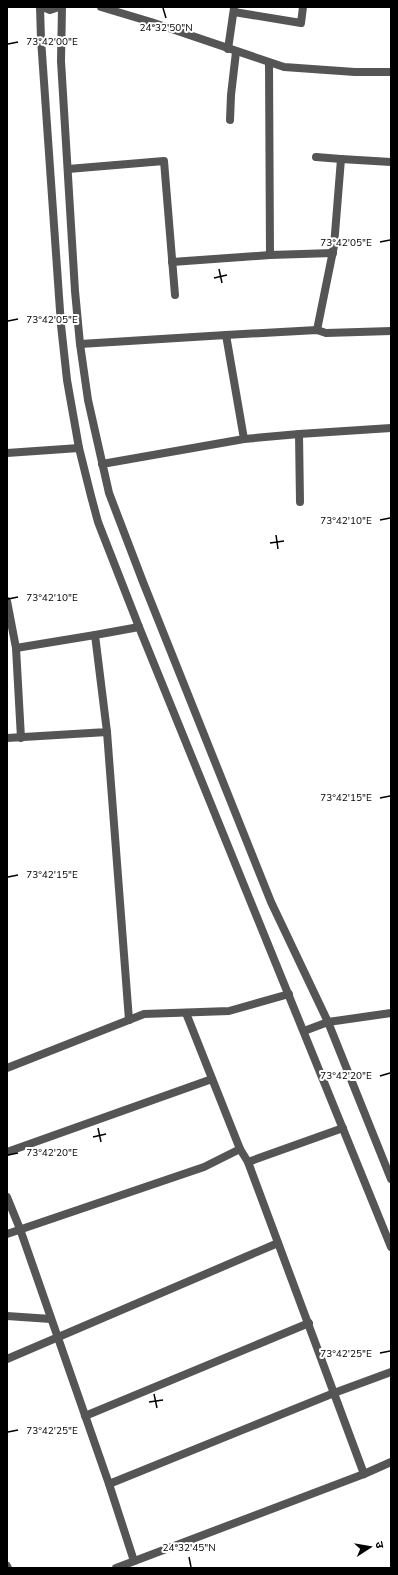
<svg xmlns="http://www.w3.org/2000/svg" width="398" height="1575" font-family="'Nunito Sans','Noto Sans Devanagari',sans-serif">
	<rect width="100%" height="100%" fill="#fff"/>
	<g fill="none" stroke-linecap="round" stroke-linejoin="round">
		<g stroke="#555" stroke-width="8">
			<path d="M 101,7 L 151,22 L 284,67 L 355,72 L 391,72"/>
			<path d="M 234,12 L 301,23 L 303,7"/>
			<path d="M 228,49 L 234,8"/>
			<path d="M 269,63 L 270,255"/>
			<path d="M 230,120 L 231,95 L 236,52"/>
			<path d="M 316,157 L 341,159"/>
			<path d="M 68,169 L 164,161 L 175,295"/>
			<path d="M 172,262 L 270,255 L 333,253"/>
			<path d="M 317,330 L 334,246 L 341,159 L 391,162"/>
			<path d="M 80,344 L 226,335"/>
			<path d="M 299,434 L 300,502"/>
			<path d="M 244,439 L 226,335 L 317,330 L 326,333 L 391,331"/>
			<path d="M 7,453 L 79,448"/>
			<path d="M 102,464 L 244,439 L 299,434 L 391,428"/>
			<path d="M 7,601 L 16,648 L 21,738"/>
			<path d="M 16,648 L 95,635"/>
			<path d="M 107,732 L 129,1020"/>
			<path d="M 7,738 L 107,732 L 95,635 L 139,627"/>
			<path d="M 186,1013 L 240,1149"/>
			<path d="M 304,1031 L 328,1022 L 391,1013"/>
			<path d="M 7,1068 L 144,1014 L 229,1011 L 289,994"/>
			<path d="M 7,1152 L 212,1079"/>
			<path d="M 7,1197 L 20,1229 L 109,1484"/>
			<path d="M 7,1234 L 204,1167 L 240,1149 L 248,1162 L 343,1128"/>
			<path d="M 7,1316 L 51,1319"/>
			<path d="M 7,1359 L 278,1243"/>
			<path d="M 85,1416 L 309,1323"/>
			<path d="M 364,1474 L 391,1462"/>
			<path d="M 134,1561 L 109,1484 L 334,1393 L 391,1372"/>
			<path d="M 7,1566 L 8,1568"/>
			<path d="M 116,1568 L 364,1474 L 248,1162"/>
		</g>
		<g stroke="#555" stroke-width="8">
			<path d="M 40,7 L 41,39 L 61,325 L 67,380 L 79,448 L 91,496 L 98,522 L 139,627 L 391,1247"/>
			<path d="M 43,7 L 50,10 L 59,7"/>
			<path d="M 62,7 L 61,61 L 75,291 L 80,344 L 88,400 L 109,493 L 143,582 L 271,902 L 328,1022 L 391,1179"/>
		</g>
	</g>
	<path fill="none" stroke="#000" stroke-width="1.5" d="M 163,8 L 166,18M 8,44 L 18,42M 380,242 L 390,240M 219,269 L 222,283M 214,278 L 227,275M 8,321 L 18,319M 380,520 L 390,518M 276,535 L 278,549M 270,543 L 284,541M 8,599 L 18,597M 380,798 L 390,796M 8,877 L 18,875M 380,1076 L 390,1073M 98,1128 L 101,1142M 93,1137 L 106,1134M 8,1155 L 18,1153M 380,1353 L 390,1351M 154,1394 L 157,1408M 149,1402 L 163,1400M 8,1432 L 18,1430M 189,1557 L 191,1567"/>
	<g font-size="10" text-anchor="middle" fill="#000" stroke="#fff" stroke-width="4" stroke-linejoin="round" paint-order="stroke">
		<text x="166" y="31">24°32'50"N</text>
		<text x="52" y="45">73°42'00"E</text>
		<text x="346" y="246">73°42'05"E</text>
		<text x="52" y="323">73°42'05"E</text>
		<text x="346" y="524">73°42'10"E</text>
		<text x="52" y="601">73°42'10"E</text>
		<text x="346" y="801">73°42'15"E</text>
		<text x="52" y="878">73°42'15"E</text>
		<text x="346" y="1079">73°42'20"E</text>
		<text x="52" y="1156">73°42'20"E</text>
		<text x="346" y="1357">73°42'25"E</text>
		<text x="52" y="1434">73°42'25"E</text>
		<text x="189" y="1551">24°32'45"N</text>
	</g>
	<rect width="398" height="1575" fill="none" stroke="#000000" stroke-width="16"/>
	<g transform="translate(370 1547) rotate(78)" stroke="#ffffff" stroke-width="3" paint-order="stroke">
	<path d="M0-3L7 15L0 10L-7 15Z" fill="#000000"/>
	<text y="-6" font-size="11" font-weight="bold" text-anchor="middle" fill="#000000">उ</text>
	</g>
</svg>
